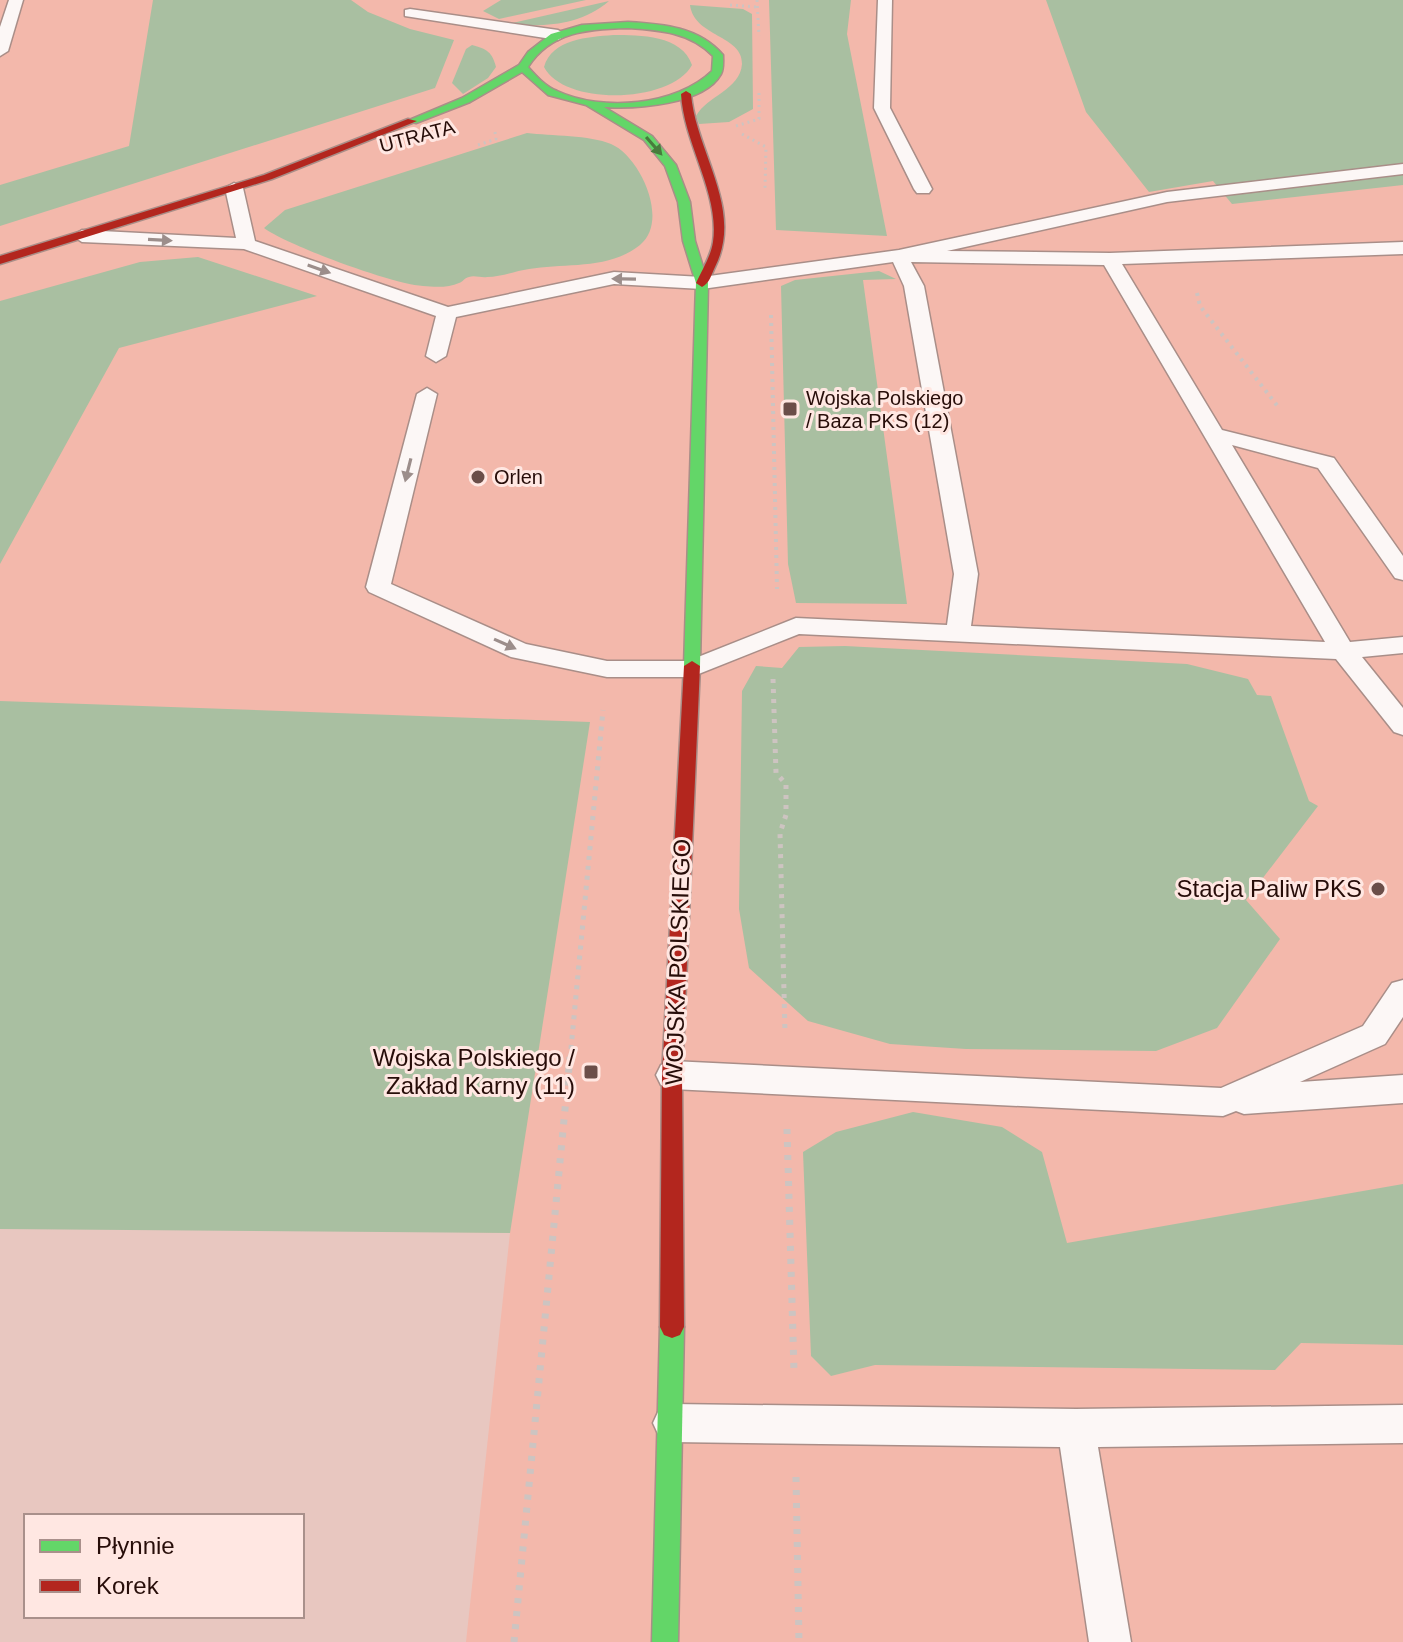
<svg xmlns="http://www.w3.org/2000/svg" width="1403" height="1642" font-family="Arial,sans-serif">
	<rect width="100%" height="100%" fill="#e8c7c0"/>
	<path fill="#f3b8ab" d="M 0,0 L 1403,0 L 1403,1642 L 466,1642 L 510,1233 L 0,1224 Z"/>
	<g fill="#a9bfa1">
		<path d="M 153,0 L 351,0 L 368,12 L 410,29 L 454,40 L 435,88 L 0,226 L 0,185 L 129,146 Z"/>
		<path d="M 501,0 L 586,0 L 499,19 L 483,11 Z"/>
		<path d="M 769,0 L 851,0 L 847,34 L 887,236 L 776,230 Z"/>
		<path d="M 1046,0 L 1403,0 L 1403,185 L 1232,204 L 1213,181 L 1149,192 L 1086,112 Z"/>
		<path d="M 609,1 C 580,26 544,27 508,24 Z"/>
		<path d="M 690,5 L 743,9 L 752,14 L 753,109 L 729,122 L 699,124 L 696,116 C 707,96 740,90 742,64 C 743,35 694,37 690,5 Z"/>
		<path d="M 613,35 C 640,35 682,35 692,65 C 672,103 565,107 544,67 C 552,39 588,37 613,35 Z"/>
		<path d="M 472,45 C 487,49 492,52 496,67 L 488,78 L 463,94 L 452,83 L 466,49 Z"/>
		<path d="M 527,133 C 551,136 590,135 611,144 C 640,156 670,221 640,245 C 609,270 565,263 529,269 C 515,271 501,277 487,277 C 482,278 474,275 469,277 C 464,278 463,282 459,283 C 449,288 434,287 423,286 C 392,284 289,246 264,228 L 285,210 Z"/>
		<path d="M 198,257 L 317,296 L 119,348 L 0,564 L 0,301 L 140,262 Z"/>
		<path d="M 879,271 L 896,279 L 863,280 L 907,604 L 796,603 L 788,564 L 781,286 L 795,280 Z"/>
		<path d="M 845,646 L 1187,664 L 1248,679 L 1257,695 L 1271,696 L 1309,801 L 1318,806 L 1246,900 L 1280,939 L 1217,1028 L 1156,1051 L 966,1049 L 890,1044 L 808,1021 L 749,968 L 739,909 L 742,691 L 756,666 L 782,668 L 799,647 Z"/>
		<path d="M 0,701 L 590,722 L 510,1233 L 0,1229 Z"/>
		<path d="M 913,1112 L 1002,1127 L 1042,1152 L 1067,1243 L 1403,1184 L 1403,1345 L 1301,1343 L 1275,1370 L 875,1365 L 831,1376 L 811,1356 L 803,1152 L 836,1132 Z"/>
	</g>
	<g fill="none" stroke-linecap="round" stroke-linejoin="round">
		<g stroke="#a98e88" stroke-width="3">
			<g id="lane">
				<path d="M 9,0 L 23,0 L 8,51 L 0,56 L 0,27 Z"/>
				<path d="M 878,0 L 892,0 L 890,108 L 932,189 L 929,193 L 917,193 L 914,189 L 874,108 Z"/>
				<path d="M 410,9 L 558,30 L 566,35 L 558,40 L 405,16 L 405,10 Z"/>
				<path d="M 1403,164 L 1403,174 L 1167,202 L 947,251 L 1110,253 L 1403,242 L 1403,254 L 1122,264 L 1222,430 L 1334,458 L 1403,556 L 1403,580 L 1395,578 L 1318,468 L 1232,445 L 1350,642 L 1403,637 L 1403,653 L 1362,657 L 1403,708 L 1403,735 L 1394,732 L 1336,659 L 799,634 L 691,677 L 607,677 L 511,657 L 369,592 L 366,587 L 417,394 L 427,388 L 437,394 L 391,584 L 526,644 L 607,661 L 688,661 L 796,618 L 947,625 L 954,574 L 904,286 L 893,262 L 702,289 L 614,284 L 456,317 L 446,356 L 436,362 L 426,356 L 436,316 L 244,249 L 82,242 L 73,236 L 82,230 L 236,238 L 225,188 L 234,183 L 243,188 L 255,241 L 448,307 L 614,272 L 702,277 L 899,250 L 1167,192 ZM 911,262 L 1104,265 L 1325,642 L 971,626 L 978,574 L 924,286 Z"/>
				<path d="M 1403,980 L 1403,1017 L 1385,1044 L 1300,1082 L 1403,1075 L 1403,1103 L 1244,1114 L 1236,1111 L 1223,1116 L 672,1089 L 661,1085 L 656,1075 L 661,1065 L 672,1061 L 1221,1088 L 1363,1026 L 1392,983 Z"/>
				<path d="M 672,1404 L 1076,1409 L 1403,1405 L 1403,1443 L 1098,1447 L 1131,1642 L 1089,1642 L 1060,1447 L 672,1442 L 659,1436 L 653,1423 L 659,1410 Z"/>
			</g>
		</g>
		<g stroke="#a98e88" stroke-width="3">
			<g id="fast">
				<path d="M 628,22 C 663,24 699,27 723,55 C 723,60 724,69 721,74 C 704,105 635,109 604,107 L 652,136 L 676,165 L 690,202 L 695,241 L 708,283 L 700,666 L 692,671 L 684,666 L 696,283 L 683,241 L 678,202 L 665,166 L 644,140 L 586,105 L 548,95 L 522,72 L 470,102 L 416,123 L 407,121 L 462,98 L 519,65 L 528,52 L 551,34 L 582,25 ZM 628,28 C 659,30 690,32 713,56 L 712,71 C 676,106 602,112 557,91 C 545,86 536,76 528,67 C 551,31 589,29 628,28 Z"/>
				<path d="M 672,1316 L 680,1319 L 684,1327 L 678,1642 L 652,1642 L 660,1327 L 664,1319 Z"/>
			</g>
		</g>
		<g stroke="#a98e88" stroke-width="3">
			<g id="jam">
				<path d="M 686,91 L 691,94 C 696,153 744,209 715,267 C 711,275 710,283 702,287 L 696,283 C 702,270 711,256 713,242 C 720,194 684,144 681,94 Z"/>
				<path d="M 408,119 L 417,121 L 272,179 L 0,264 L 0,256 L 264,175 Z"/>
				<path d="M 692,661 L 700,666 L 682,1075 L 684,1327 L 680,1335 L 672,1338 L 664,1335 L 660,1327 L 662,1075 L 684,666 Z"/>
			</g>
		</g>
		<g stroke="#cdc4c1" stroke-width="3" stroke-dasharray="2 4" stroke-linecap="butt">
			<path d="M 757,0 L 759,36"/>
			<path d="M 730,5 L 757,7"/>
			<path d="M 736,126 L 759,119 L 759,90"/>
			<path d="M 742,134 L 766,147 L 765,189"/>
			<path d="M 478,145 L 496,139 L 495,132"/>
		</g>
		<g stroke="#cdc4c1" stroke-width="4" stroke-dasharray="3 5" stroke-linecap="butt">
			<path d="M 1197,293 L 1200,306 L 1279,408"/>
			<path d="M 771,315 L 777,589"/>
		</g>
		<g stroke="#cdc4c1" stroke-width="5" stroke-dasharray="4 6" stroke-linecap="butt">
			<path d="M 773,679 L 776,773 L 786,784 L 786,815 L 780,833 L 785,1032"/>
			<path d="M 570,1059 L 603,710"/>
		</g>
		<g stroke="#cdc4c1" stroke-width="7" stroke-dasharray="5 8" stroke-linecap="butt">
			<path d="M 787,1129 L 794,1371"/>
			<path d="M 796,1477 L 799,1642"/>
			<path d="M 514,1642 L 570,1057"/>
		</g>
		<use href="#lane" fill="#fcf7f6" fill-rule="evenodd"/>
		<use href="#fast" fill="#63d668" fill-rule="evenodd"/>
		<use href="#jam" fill="#b3261e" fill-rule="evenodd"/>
	</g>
	<defs><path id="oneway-solid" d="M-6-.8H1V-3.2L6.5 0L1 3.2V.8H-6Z" transform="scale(2)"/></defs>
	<use fill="#487c3d" href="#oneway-solid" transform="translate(654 146) rotate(49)"/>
	<g fill="#9c8e8b">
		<use href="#oneway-solid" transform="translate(160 240) rotate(3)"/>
		<use href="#oneway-solid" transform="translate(319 269) rotate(19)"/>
		<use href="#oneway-solid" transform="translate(624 279) rotate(-179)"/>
		<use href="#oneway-solid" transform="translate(408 470) rotate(104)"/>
		<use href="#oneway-solid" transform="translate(505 644) rotate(24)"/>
	</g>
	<g fill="#6b4e49" stroke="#ffe7e2" stroke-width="3">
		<rect x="782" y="401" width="16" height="16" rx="4"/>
		<circle cx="478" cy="477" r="8"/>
		<circle cx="1378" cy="889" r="8"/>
		<rect x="583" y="1064" width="16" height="16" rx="4"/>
	</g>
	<g text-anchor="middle" stroke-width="6" stroke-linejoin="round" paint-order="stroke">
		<g font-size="20" fill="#270d09" stroke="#ffe7e2">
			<text transform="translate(417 136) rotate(-15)" y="7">UTRATA</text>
		</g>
		<g font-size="20" fill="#270d09" stroke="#ffe7e2" text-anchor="start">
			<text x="806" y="405">Wojska Polskiego<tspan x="806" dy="23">/ Baza PKS (12)</tspan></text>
			<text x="494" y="484">Orlen</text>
		</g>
		<g font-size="24" fill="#270d09" stroke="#ffe7e2" text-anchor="end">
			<text x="1362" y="897">Stacja Paliw PKS</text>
			<text x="575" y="1066">Wojska Polskiego /<tspan x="575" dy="28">Zakład Karny (11)</tspan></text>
		</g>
		<g font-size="24" fill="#270d09" stroke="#ffe7e2">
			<text transform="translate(678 962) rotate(-88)" y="8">WOJSKA POLSKIEGO</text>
		</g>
	</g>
	<rect x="24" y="1514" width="280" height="104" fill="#ffe7e2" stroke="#a9908b" stroke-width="2"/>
	<rect x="40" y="1540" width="40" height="12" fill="#63d668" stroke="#a9908b" stroke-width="2"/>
	<text x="96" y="1554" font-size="24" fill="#270d09">Płynnie</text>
	<rect x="40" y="1580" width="40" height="12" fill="#b3261e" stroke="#a9908b" stroke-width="2"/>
	<text x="96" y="1594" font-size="24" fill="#270d09">Korek</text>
</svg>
